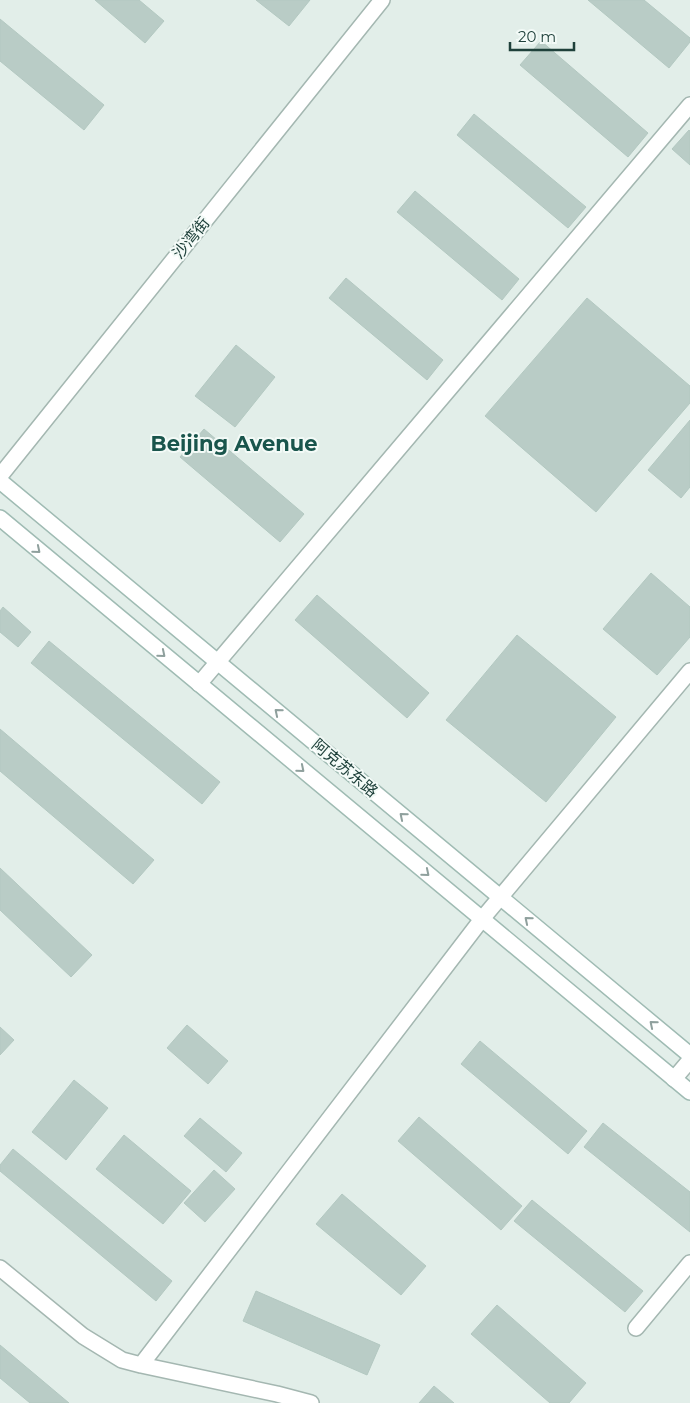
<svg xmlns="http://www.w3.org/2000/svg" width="690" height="1403" viewBox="0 0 690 1403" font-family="Montserrat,'Noto Sans SC',sans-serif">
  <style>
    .building { fill: #b9ccc6; stroke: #b3c8c1 }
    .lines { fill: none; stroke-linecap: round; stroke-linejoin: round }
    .minor-casing { stroke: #a4b7b1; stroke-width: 18 }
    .tertiary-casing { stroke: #a4b7b1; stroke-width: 18 }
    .secondary-casing { stroke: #9fbbb3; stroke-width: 18 }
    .minor { stroke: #fff; stroke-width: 15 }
    .tertiary { stroke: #fff; stroke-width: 15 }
    .secondary { stroke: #fff; stroke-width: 15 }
    .oneway { stroke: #8fa09d }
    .labels { text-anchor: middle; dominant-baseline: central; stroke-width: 4; stroke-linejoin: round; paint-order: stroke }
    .street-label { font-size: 16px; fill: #1f413b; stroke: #f3faf7 }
    .district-label { font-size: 21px; font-weight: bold; fill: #19554c; stroke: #f3faf7 }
  </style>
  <rect width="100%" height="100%" fill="#e2eee9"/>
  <path class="building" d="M95,0H139L164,21L145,43Z
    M256,0H310L289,26Z
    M588,0H644L690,38V42L669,68Z
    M0,19L104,105L84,130L0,61Z
    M541,41L648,133L628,157L520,65Z
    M474,114L586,207L568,228L457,135Z
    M689,130L690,131V165L672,149Z
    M415,191L519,279L502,300L397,212Z
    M346,278L443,360L427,380L329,298Z
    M587,298L690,386V403L596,512L485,416Z
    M236,345L275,377L235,427L195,396Z
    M690,420V487L681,498L648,470Z
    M204,429L304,514L280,542L180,457Z
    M651,573L690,607V637L657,675L603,629Z
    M317,595L429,693L407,718L295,620Z
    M3,607L31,632L18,647L0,632V611Z
    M517,635L616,717L546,802L446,720Z
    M49,641L220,782L202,804L31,663Z
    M0,729L154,860L133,884L0,771Z
    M0,868L92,955L71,977L0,910Z
    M187,1025L228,1061L208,1084L167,1048Z
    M0,1027L14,1040L0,1055Z
    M480,1041L587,1131L568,1154L461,1064Z
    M74,1080L108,1108L66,1160L32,1132Z
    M419,1117L522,1206L501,1230L398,1141Z
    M200,1118L242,1153L226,1172L184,1136Z
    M603,1123L690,1192V1232L584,1147Z
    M124,1135L191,1191L163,1224L96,1169Z
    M13,1149L172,1281L156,1301L0,1171V1165Z
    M214,1170L235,1189L205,1222L184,1203Z
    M342,1194L426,1266L401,1295L316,1224Z
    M532,1200L643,1291L625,1312L514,1221Z
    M256,1291L380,1345L367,1375L243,1321Z
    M497,1305L586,1383L569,1403H550L471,1334Z
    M0,1345L69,1403H30L0,1378Z
    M434,1386L454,1403H419Z"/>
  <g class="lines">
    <g class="minor-casing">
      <path id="minor" d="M199,684L690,105
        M674,1079L690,1060
        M0,1268L83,1336L122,1360L141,1365L277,1394L311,1403
        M636,1328L690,1263
        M141,1365L482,919L690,671"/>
    </g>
    <g class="tertiary-casing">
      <path id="tertiary" d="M0,476L382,0"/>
    </g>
    <g class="secondary-casing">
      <path id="secondary" d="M0,481L690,1055
        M0,518L690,1092"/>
    </g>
    <use href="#minor" class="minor"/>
    <use href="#tertiary" class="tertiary"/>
    <use href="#secondary" class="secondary"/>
  </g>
  <defs><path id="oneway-chevron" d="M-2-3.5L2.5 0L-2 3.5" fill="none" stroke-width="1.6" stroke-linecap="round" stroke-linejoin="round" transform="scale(1.25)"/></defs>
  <g class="oneway">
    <use href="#oneway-chevron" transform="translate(37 550) rotate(40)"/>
    <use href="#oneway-chevron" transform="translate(162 654) rotate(40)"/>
    <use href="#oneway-chevron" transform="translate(278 712) rotate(-140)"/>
    <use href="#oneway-chevron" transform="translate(301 769) rotate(40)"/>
    <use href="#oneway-chevron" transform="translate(403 816) rotate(-140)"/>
    <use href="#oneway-chevron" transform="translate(426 873) rotate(40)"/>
    <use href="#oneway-chevron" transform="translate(528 920) rotate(-140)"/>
    <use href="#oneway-chevron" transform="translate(653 1024) rotate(-140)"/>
  </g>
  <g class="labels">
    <g class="street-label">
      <text transform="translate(191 238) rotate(-51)">沙湾街</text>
      <text transform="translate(345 768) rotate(40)">阿克苏东路</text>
    </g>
    <g class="district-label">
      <text x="234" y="443">Beijing Avenue</text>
    </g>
  </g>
  <path d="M510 42v8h64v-8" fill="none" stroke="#1f413b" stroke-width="2.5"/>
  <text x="518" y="42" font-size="15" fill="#1f413b" stroke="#f3faf7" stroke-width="4" paint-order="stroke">20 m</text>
</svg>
